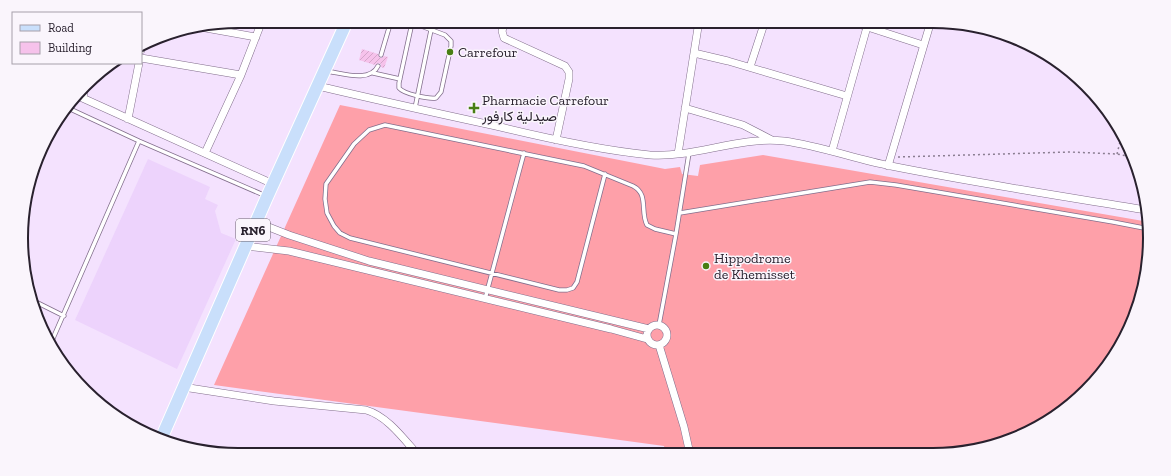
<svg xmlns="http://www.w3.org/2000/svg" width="1171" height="476" viewBox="0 0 1171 476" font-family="'Zilla Slab',Vazirmatn,serif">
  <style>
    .built { fill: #edd3fc }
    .garden { fill: #fea0a9 }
    .building { fill: url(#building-hatch) }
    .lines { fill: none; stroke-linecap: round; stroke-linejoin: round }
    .service-casing { stroke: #826e8c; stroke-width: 5 }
    .minor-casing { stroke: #826e8c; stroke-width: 8 }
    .primary-casing { stroke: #fff; stroke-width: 14 }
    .path { stroke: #8a7d91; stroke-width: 1.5; stroke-dasharray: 2 3; stroke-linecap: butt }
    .service { stroke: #fff; stroke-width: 3.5 }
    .minor { stroke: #fff; stroke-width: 7 }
    .primary { stroke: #c9dffb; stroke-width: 12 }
    .poi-dot { fill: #487e13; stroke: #faf5fc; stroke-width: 1.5 }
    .labels { text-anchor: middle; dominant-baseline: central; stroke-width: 3; stroke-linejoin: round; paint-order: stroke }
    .shield { fill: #faf5fc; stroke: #68616c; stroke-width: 1 }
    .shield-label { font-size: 13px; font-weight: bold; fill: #29212e }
    .poi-label { font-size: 14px; fill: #29212e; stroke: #faf5fc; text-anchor: start }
    .rim { fill: none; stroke: #29212e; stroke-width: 2 }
  </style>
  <defs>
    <pattern id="building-hatch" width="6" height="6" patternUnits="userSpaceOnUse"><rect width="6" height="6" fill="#f6c2eb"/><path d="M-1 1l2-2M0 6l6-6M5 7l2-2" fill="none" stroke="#d3a6ca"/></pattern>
  </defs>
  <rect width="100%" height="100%" fill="#f4e2fe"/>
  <path class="built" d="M148,159L210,187L205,199L218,205L215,211L221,233L236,239L177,369L75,320Z"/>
  <path class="garden" d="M340,105L665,169L680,167L682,174L698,176L700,165L763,155L1149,222L1139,308L1113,359L1076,401L1029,433L962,453L666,454L664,446L214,385Z"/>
  <path class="building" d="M362,49L378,54L380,58H382L384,56L388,57L384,68L381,67V64L379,63L375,65L359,60Z"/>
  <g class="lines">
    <g class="service-casing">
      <path id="service" d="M408,21L445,35L451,41V46L441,92L436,98C428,99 404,94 399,88V83L412,23
        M381,55L391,21
        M326,71C342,73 370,83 378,66
        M373,73L400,79
        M68,108L139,141L266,196
        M415,108L431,30
        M605,174L577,282L573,288L567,290H559L350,238L340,233L334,226L327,213L325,199L326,184L354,144L369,130L385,125L584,166L633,186C649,194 640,212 647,225L655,229L676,234
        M680,213L870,182L896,185L1113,222L1149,229
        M485,299L524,153
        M34,301L64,316
        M659,325L676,234L689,153
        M51,343L139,141"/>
    </g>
    <g class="minor-casing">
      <path id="minor" d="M505,21L502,31L504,38L565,66L569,72V79L556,140
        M849,21L923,45
        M200,27L256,37
        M880,31L882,21
        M141,50V48
        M694,53L728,61L847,96
        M141,58L241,75
        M750,67L765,21
        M318,86C377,100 436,113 496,126C545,138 599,150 650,155C695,158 738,136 784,141C821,146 855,159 891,166C976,183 1061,196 1146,210
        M78,96L273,184
        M83,98L85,86
        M685,108L743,125L772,140
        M128,119L139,63
        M832,151L867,27
        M205,153L241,75L262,21
        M678,154L699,21
        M888,166L931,21
        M256,222L289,235L369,261L649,329
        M245,246L289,251L611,329L647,339
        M647 335a10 10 0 1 1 20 0a10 10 0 1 1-20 0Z
        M659,345L684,427L690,454
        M183,387L274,401L366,410C387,416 403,438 418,455"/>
    </g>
    <g class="primary-casing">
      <path id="primary" d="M161,439L267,197L347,21"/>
    </g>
    <path class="path" d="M1117,154L1122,134
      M898,157L1070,152L1117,154L1132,157"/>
    <use href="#service" class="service"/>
    <use href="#minor" class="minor"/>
    <use href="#primary" class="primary"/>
  </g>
  <g class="poi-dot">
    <circle cx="450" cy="52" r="4"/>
    <path d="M472 102h4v4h4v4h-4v4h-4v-4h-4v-4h4z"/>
    <circle cx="706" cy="266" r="4"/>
  </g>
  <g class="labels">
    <rect class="shield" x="236" y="219" width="34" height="22" rx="3"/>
    <g class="shield-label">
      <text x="253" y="230">RN6</text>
    </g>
    <g class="poi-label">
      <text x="458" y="52">Carrefour</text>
      <text x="482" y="100">Pharmacie Carrefour<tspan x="482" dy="16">صيدلية كارفور</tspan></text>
      <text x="714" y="258">Hippodrome<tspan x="714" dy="16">de Khemisset</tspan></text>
    </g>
  </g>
  <path d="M0 0H1171V476H0ZM238 28H933A210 210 0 0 1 1143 238V238A210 210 0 0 1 933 448H238A210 210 0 0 1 28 238V238A210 210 0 0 1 238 28Z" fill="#faf5fc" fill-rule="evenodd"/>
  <path class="rim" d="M238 28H933A210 210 0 0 1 1143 238V238A210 210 0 0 1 933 448H238A210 210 0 0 1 28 238V238A210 210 0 0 1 238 28Z"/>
  <rect x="12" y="12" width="130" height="52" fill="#faf5fc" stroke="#a6a0aa"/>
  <rect x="20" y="25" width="20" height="6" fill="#c9dffb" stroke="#a6a0aa"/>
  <text x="48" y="32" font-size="12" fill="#29212e">Road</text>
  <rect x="20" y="42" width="20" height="12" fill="#f6c2eb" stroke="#a6a0aa"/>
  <text x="48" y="52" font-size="12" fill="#29212e">Building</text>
</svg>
